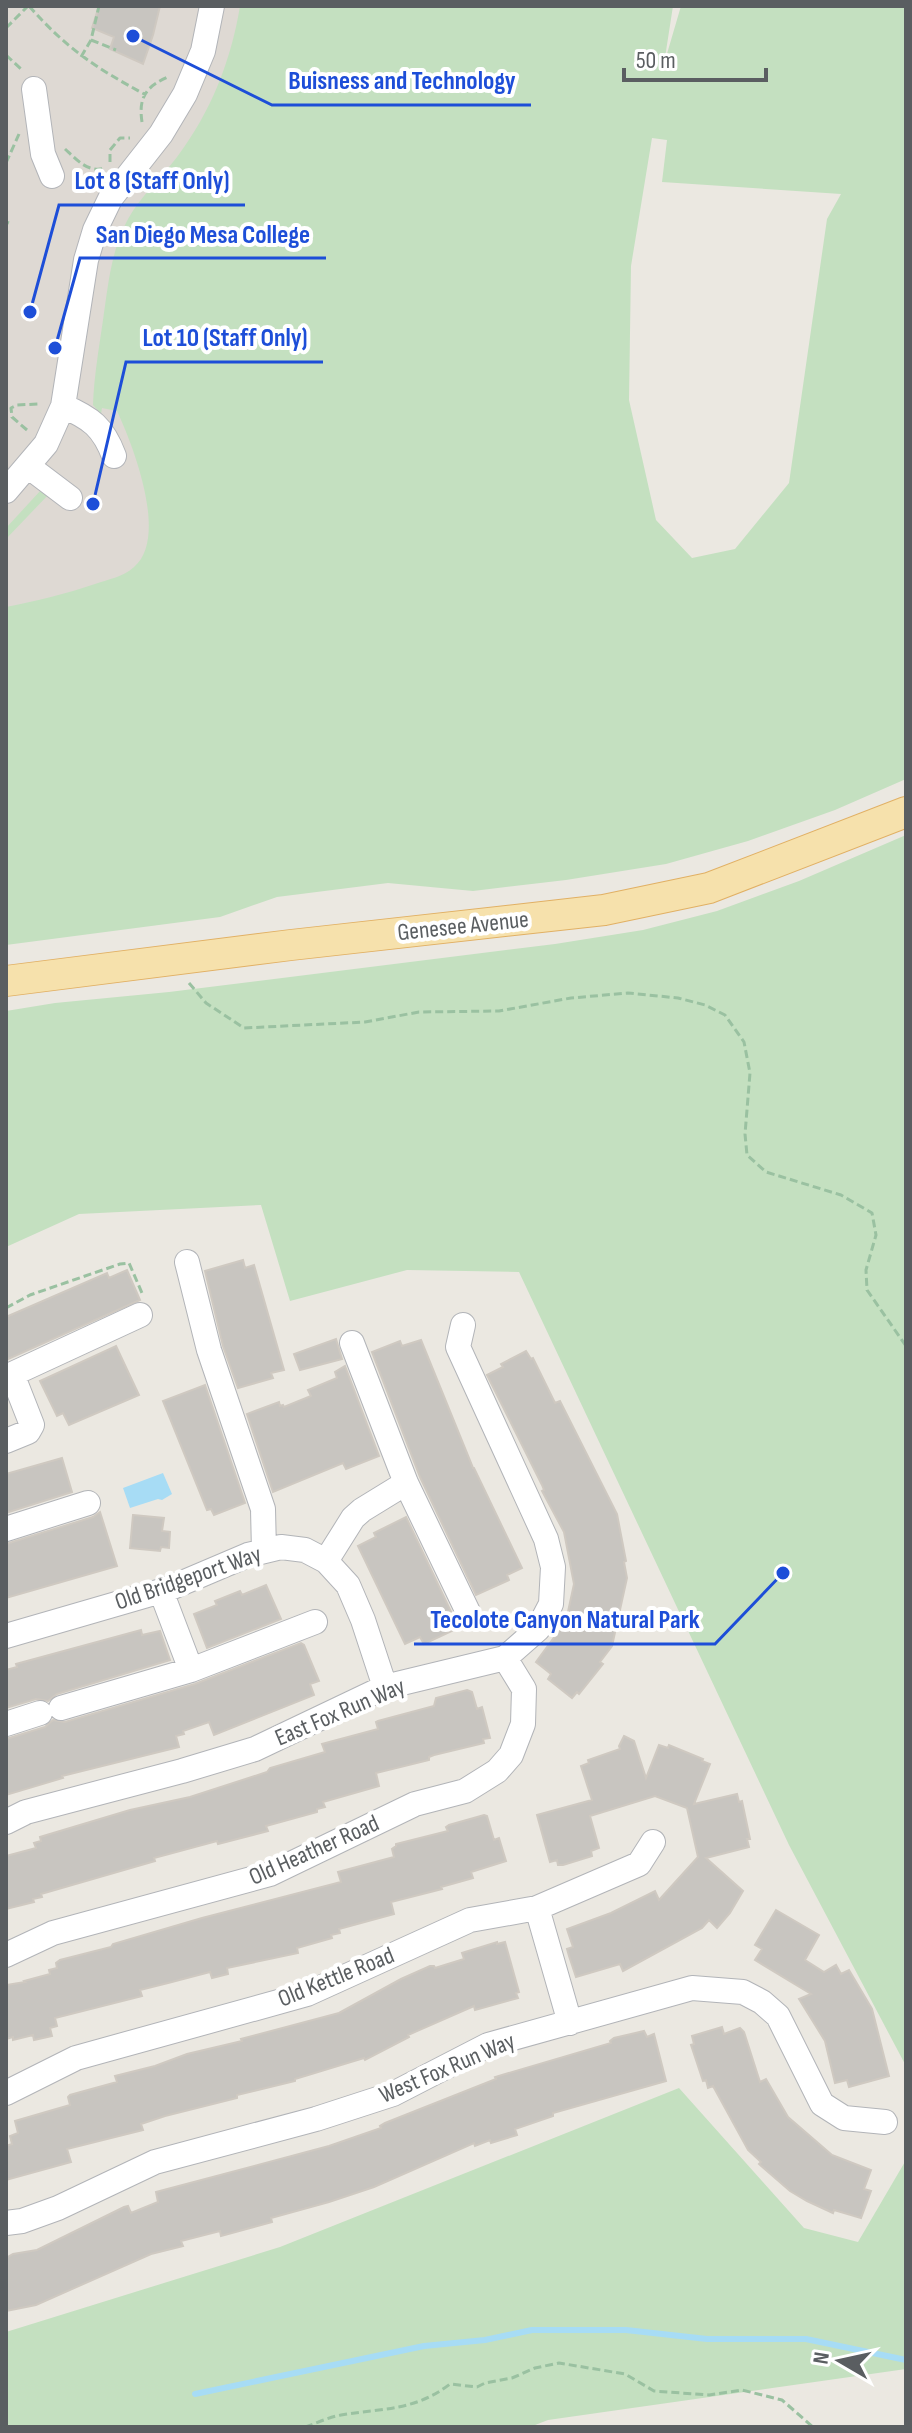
<svg xmlns="http://www.w3.org/2000/svg" width="912" height="2433" viewBox="0 0 912 2433" font-family="'Sofia Sans Condensed',sans-serif">
  <style>
    .education { fill: #ded9d3 }
    .green { fill: #c4e0c0; fill-rule: evenodd }
    .water { fill: #a7dcf5 }
    .lines { fill: none; stroke-linecap: round; stroke-linejoin: round }
    .stream { stroke: #a7dcf5; stroke-width: 6 }
    .building { fill: #c8c5c0; stroke: #cfc9c1; stroke-width: 2 }
    .minor-casing { stroke: #b2b4b8; stroke-width: 26 }
    .major-casing { stroke: #e1b064; stroke-width: 32 }
    .path { stroke: #9ac1a1; stroke-width: 3; stroke-dasharray: 8 4; stroke-linecap: butt }
    .minor { stroke: #fff; stroke-width: 24 }
    .major { stroke: #f6e1ac; stroke-width: 30 }
    .labels { text-anchor: middle; dominant-baseline: central; stroke-width: 8; stroke-linejoin: round; paint-order: stroke }
    .street-label { font-size: 24px; fill: #5a5e61; stroke: #fff }
    .leader { fill: none; stroke: #1d4ed8; stroke-width: 3 }
    .callout-dot { fill: #1d4ed8; stroke: #fff; stroke-width: 3 }
    .callout-label { font-size: 26px; text-anchor: middle; font-weight: bold; fill: #1d4ed8; stroke: #fff; stroke-width: 8; stroke-linejoin: round; paint-order: stroke }
  </style>
  <rect width="100%" height="100%" fill="#ebe8e1"/>
  <path class="education" d="M6,6H242L138,424L162,533L125,586L6,617Z"/>
  <path class="green" d="M240,6H673L664,64L681,6H906V779L835,810L748,841L666,864L566,880L473,891L388,883L277,897L220,917L6,945V607C36,601 66,594 95,584C109,579 123,577 134,567C169,538 133,445 117,411L102,408L101,414L93,405C94,376 99,348 103,320C108,286 111,250 128,219C141,196 161,178 177,157C211,112 231,61 240,6ZM652,138L667,140L662,182L841,194L827,219L789,483L735,549L692,558L656,520L629,400L631,266Z
    M41,490L50,493L6,539V528Z
    M906,835V2066L789,1845L519,1272L407,1270L290,1301L261,1205L79,1214L6,1247V1011L55,1003L169,992L555,944L643,930L717,911L799,881Z
    M679,2088L804,2228L858,2242L906,2160V2369L548,2420L530,2427H6V2332L280,2247Z"/>
  <path class="water" d="M163,1473L172,1494L162,1500L158,1499L130,1508L123,1488Z"/>
  <g class="lines">
    <path class="stream" d="M195,2394L424,2346L485,2340L532,2330H626L707,2339H806L906,2360"/>
  </g>
  <path class="building" d="M99,6H160L153,35L143,64L110,49L114,37L92,28Z
    M243,1260L245,1268L254,1265L284,1370L271,1373L273,1378L238,1388L223,1346L205,1271Z
    M127,1270L140,1300L6,1360V1317L107,1273L109,1278Z
    M336,1339L342,1359L300,1370L294,1354Z
    M421,1340L473,1468H474L522,1568L507,1575L509,1580L476,1595L420,1477L372,1352L400,1341L402,1346Z
    M116,1346L139,1395L69,1425L63,1413L57,1416L40,1381Z
    M526,1351L531,1359L533,1358L555,1403L560,1401L617,1514L626,1561L624,1562L627,1578L612,1646L600,1662L603,1664L579,1694L577,1692L572,1698L548,1679L551,1674L536,1662L566,1621L574,1584L564,1532L542,1491L544,1490L542,1485L487,1375L503,1367L501,1364Z
    M345,1366L379,1456L346,1469L343,1463L273,1492L247,1414L279,1402L280,1406L283,1405L284,1407L311,1396L308,1390L337,1378L335,1372Z
    M205,1385L245,1503L214,1515L211,1509L207,1510L163,1401Z
    M62,1458L72,1492L6,1513V1474Z
    M100,1512L117,1566L6,1598V1544L93,1517Z
    M133,1515L164,1518L162,1531L170,1532L169,1548L161,1547L160,1551L130,1548Z
    M406,1517L454,1618L460,1625L455,1627L456,1629L424,1644L420,1637L405,1644L358,1546L376,1537L374,1533Z
    M266,1585L281,1619L207,1648L194,1614L217,1605L215,1601L240,1591L242,1595Z
    M141,1630L142,1635L160,1631L170,1660L57,1694L48,1701L36,1699L6,1708V1670L17,1667L16,1664Z
    M301,1643L304,1645L319,1681L310,1684L314,1695L214,1735L209,1722L183,1731L184,1734L176,1736L179,1747L62,1776L63,1778L6,1795V1739L45,1727L53,1720L65,1722L195,1684Z
    M467,1690L472,1692L477,1709L482,1707L490,1738L483,1739L484,1743L434,1755L429,1757V1760L376,1773L379,1786L323,1802L325,1807L317,1809V1812L266,1826L268,1831L218,1844L217,1841L154,1858L155,1861L41,1894L42,1897L33,1899L34,1902L6,1909V1856L36,1848L34,1843L41,1841L40,1837L130,1810L190,1797L267,1772L270,1768L325,1752L322,1744L378,1729L376,1722L378,1721L434,1706L436,1698Z
    M624,1736L634,1741L646,1778L659,1745L668,1748L669,1745L703,1759L702,1761L710,1764L694,1804L737,1794L739,1802L742,1801L750,1839H747L749,1847L706,1858L743,1891L730,1913L717,1928L709,1920L702,1928L623,1971L620,1964L576,1977L569,1956L567,1949L573,1947L567,1929L611,1913L655,1891L659,1900L698,1857L687,1808L655,1796L590,1816L599,1848L591,1851L592,1856L563,1865H558L557,1860L550,1862L537,1815L592,1800L581,1766L589,1763L588,1760L620,1749L619,1746Z
    M484,1815L487,1816L494,1840L499,1838L506,1861L471,1872L473,1878L441,1887L442,1889L391,1902L394,1914L339,1929L340,1933L331,1935L332,1938L297,1948L298,1953L227,1968L228,1974L212,1978L210,1972L168,1983L140,1990L142,1996L55,2018L57,2026L50,2028L52,2036L34,2040L33,2035L13,2040V2037L6,2039V1985L25,1982L24,1981L50,1974L49,1970L57,1968L56,1963L60,1960L111,1947L113,1944L202,1918L341,1882L338,1872L394,1857L392,1849L396,1846V1844L448,1831L446,1827L449,1825Z
    M776,1910L819,1935L805,1960L824,1972L836,1965L841,1974L849,1970L872,2009L889,2076L849,2087L847,2080L835,2083L825,2041L799,1999L811,1994L755,1960L762,1949L755,1945Z
    M497,1942V1944L505,1942L519,1992L516,1993L518,1998L475,2010L474,2006L408,2035L409,2037L365,2060L364,2058L295,2079V2081L237,2095V2098L165,2116L141,2124L143,2130L67,2149L71,2162L6,2180V2146L12,2144L10,2136L18,2133L15,2121L70,2105L68,2097L70,2095L117,2082L115,2076L155,2066L187,2054L242,2041L241,2039L339,2013L401,1979L430,1966H434L435,1968L464,1959L462,1953Z
    M722,2027L724,2034L740,2028L744,2032L760,2082L766,2079L788,2117L832,2155L871,2170L864,2189L871,2191L861,2218L834,2210L833,2213L807,2201L790,2191L759,2164L761,2162L748,2150L713,2086L708,2088L706,2080L703,2081L691,2045L694,2044L692,2036Z
    M644,2031L647,2037L654,2034L666,2081L553,2113V2116L515,2129L517,2135L491,2143L490,2140L475,2146L474,2143L374,2187L329,2202L271,2218L272,2222L221,2236L220,2231L181,2241L183,2246L151,2254L36,2305L6,2311V2258L13,2254L37,2250L124,2207L128,2206L131,2213L158,2202L156,2192L329,2146L381,2128L380,2126L385,2123L496,2079L495,2077L611,2043L610,2041L614,2038Z"/>
  <g class="lines">
    <g class="minor-casing">
      <path id="minor" d="M34,89L43,154L52,176
        M63,406C91,418 103,427 114,456
        M29,467L70,498
        M6,491L46,444L63,406L86,260L95,230L110,199L161,134L185,94L203,51L212,6
        M187,1262L209,1350L263,1509L264,1551
        M352,1343L406,1483L468,1612
        M6,1377L140,1315
        M6,1441L28,1432L32,1425L12,1374
        M6,1529L88,1503
        M326,1561L353,1518L362,1510L406,1483
        M161,1591L191,1670
        M6,1636L168,1589L248,1555L281,1547L305,1550L326,1561L348,1585L363,1620L385,1687
        M61,1708L191,1670L315,1622
        M6,1724L40,1713
        M6,1822L26,1812L182,1771L255,1749L385,1687L505,1658L538,1629L551,1604L553,1567L546,1539L458,1347L463,1325
        M537,1908L570,2023
        M6,1955L53,1933L270,1874L415,1804L465,1791L497,1771L511,1755L523,1724L524,1689L505,1658
        M6,2093L76,2058L307,1994L470,1920L537,1908L639,1864L653,1842
        M6,2223L22,2221L58,2208L155,2162L316,2119L393,2094L488,2045L692,1988L743,1992L762,2002L778,2016L822,2104L844,2118L885,2122"/>
    </g>
    <g class="major-casing">
      <path id="major" d="M6,981L291,945L604,910L709,888L906,812"/>
    </g>
    <path class="path" d="M29,6C67,49 96,68 146,95
      M71,6H80
      M6,28L28,6
      M91,40L116,50
      M6,55L22,70
      M81,57L91,40L99,6
      M142,122C138,96 147,86 170,76
      M65,149C78,161 88,173 106,168
      M110,162V150L120,138H130
      M6,163L19,134
      M6,222L9,223
      M27,430L12,417L11,408L17,405L39,404
      M189,983L206,1003L244,1028L365,1022L419,1012L499,1011L571,998L628,993L678,998L705,1005L725,1015L744,1042L750,1073L745,1134L747,1155L766,1172L841,1195L872,1213L876,1235L866,1270L867,1290L906,1346
      M6,1308L30,1295L120,1264L129,1263L142,1293
      M305,2427C317,2423 329,2417 341,2415C383,2408 415,2411 450,2384L477,2387L485,2383L512,2378L535,2368L559,2363L625,2374L654,2391L709,2395L742,2390L782,2400L813,2427"/>
    <use href="#minor" class="minor"/>
    <use href="#major" class="major"/>
  </g>
  <g class="labels">
    <g class="street-label">
      <text transform="translate(463 926) rotate(-6)">Genesee Avenue</text>
      <text transform="translate(188 1578) rotate(-19)">Old Bridgeport Way</text>
      <text transform="translate(340 1712) rotate(-23)">East Fox Run Way</text>
      <text transform="translate(314 1850) rotate(-24)">Old Heather Road</text>
      <text transform="translate(336 1977) rotate(-22)">Old Kettle Road</text>
      <text transform="translate(447 2068) rotate(-23)">West Fox Run Way</text>
    </g>
  </g>
  <path class="leader" d="M133 36L272 105H531M30 312L59 205H245M55 348L80 258H326M93 504L126 362H323M783 1573L715 1644H414"/>
  <g class="callout-dot">
    <circle cx="133" cy="36" r="8"/>
    <circle cx="30" cy="312" r="8"/>
    <circle cx="55" cy="348" r="8"/>
    <circle cx="93" cy="504" r="8"/>
    <circle cx="783" cy="1573" r="8"/>
  </g>
  <g class="callout-label">
    <text x="402" y="89">Buisness and Technology</text>
    <text x="152" y="189">Lot 8 (Staff Only)</text>
    <text x="203" y="243">San Diego Mesa College</text>
    <text x="225" y="346">Lot 10 (Staff Only)</text>
    <text x="565" y="1628">Tecolote Canyon Natural Park</text>
  </g>
  <rect width="912" height="2433" fill="none" stroke="#5a5e61" stroke-width="16"/>
  <g transform="translate(840 2361) rotate(279)" stroke="#ffffff" stroke-width="6" paint-order="stroke">
  <path d="M0-6L14 30L0 20L-14 30Z" fill="#5a5e61"/>
  <text y="-12" font-size="22" font-weight="bold" text-anchor="middle" fill="#5a5e61">N</text>
  </g>
  <path d="M624 68v12h142v-12" fill="none" stroke="#5a5e61" stroke-width="4"/>
  <text x="636" y="68" font-size="24" fill="#5a5e61" stroke="#ffffff" stroke-width="6" paint-order="stroke">50 m</text>
</svg>
